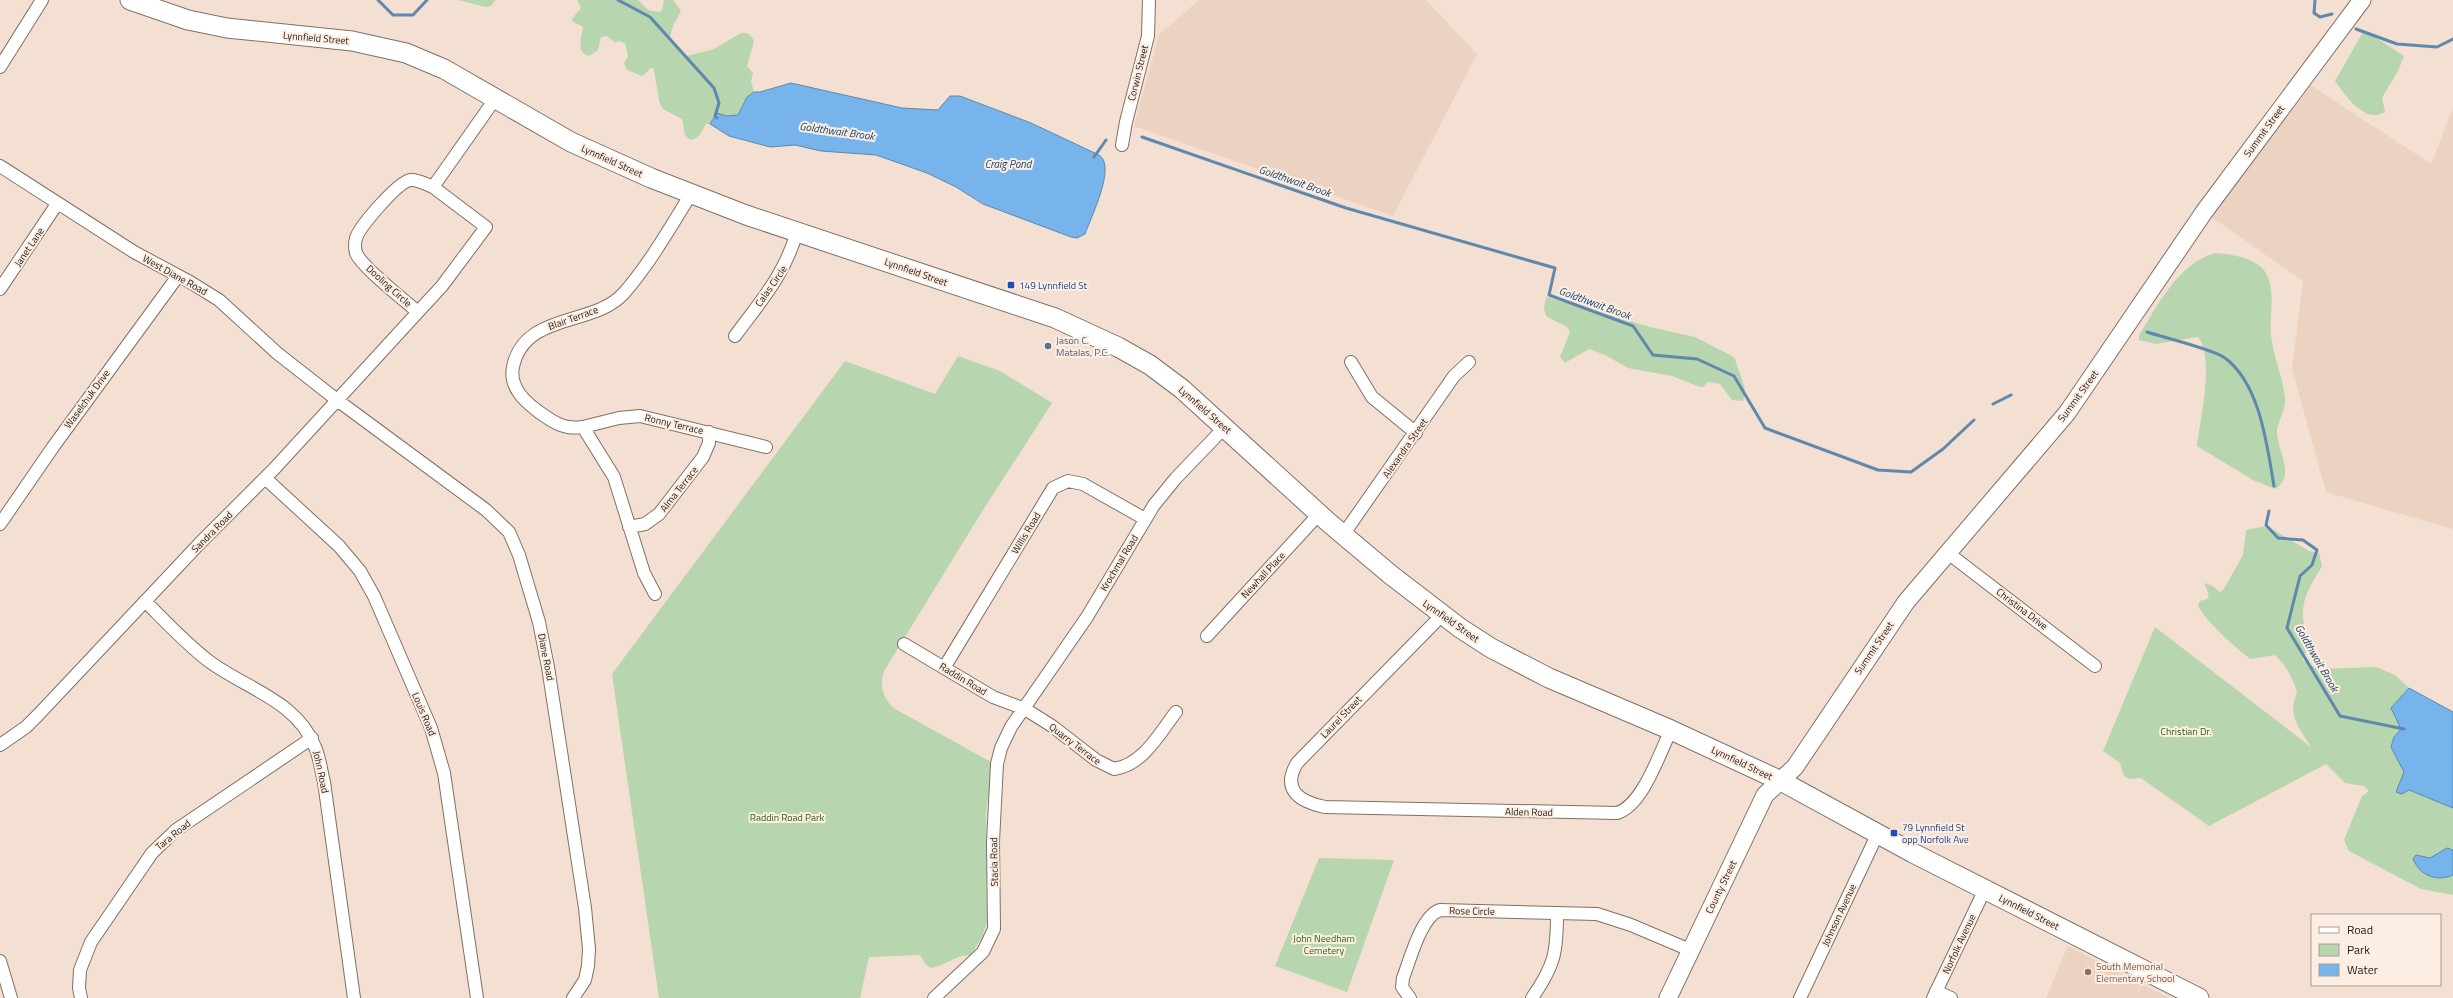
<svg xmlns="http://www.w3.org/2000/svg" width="2453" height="998" viewBox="0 0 2453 998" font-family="'Titillium Web',sans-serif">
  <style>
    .built { fill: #ecd2c0 }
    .green { fill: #b7d5ae }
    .water { fill: #76b4eb; stroke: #5e88ad }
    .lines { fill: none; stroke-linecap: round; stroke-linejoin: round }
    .stream { stroke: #5e88ad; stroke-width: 3 }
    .minor-casing { stroke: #807064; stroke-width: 14 }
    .secondary-casing { stroke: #807064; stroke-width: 19 }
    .primary-casing { stroke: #807064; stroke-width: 21 }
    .minor { stroke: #fff; stroke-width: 12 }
    .secondary { stroke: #fff; stroke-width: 17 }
    .primary { stroke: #fff; stroke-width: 19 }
    .transit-dot { fill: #1a4fb4; stroke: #fdeee3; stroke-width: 1.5 }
    .service-dot { fill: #5c6f8a; stroke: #fdeee3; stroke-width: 1.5 }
    .education-dot { fill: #8d6e63; stroke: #fdeee3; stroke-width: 1.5 }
    .labels { text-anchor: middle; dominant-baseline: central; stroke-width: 4; stroke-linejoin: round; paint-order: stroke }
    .street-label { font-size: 10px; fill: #27201b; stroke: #fdeee3 }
    .transit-label { font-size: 10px; fill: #164399; stroke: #fdeee3; text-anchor: start }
    .service-label { font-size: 10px; fill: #4e5e75; stroke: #fdeee3; text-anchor: start }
    .park-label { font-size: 10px; fill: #27640c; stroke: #fdeee3 }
    .education-label { font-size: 10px; fill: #785e54; stroke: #fdeee3; text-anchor: start }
    .water-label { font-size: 11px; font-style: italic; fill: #19466a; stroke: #fdeee3 }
  </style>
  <rect width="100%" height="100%" fill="#f3e0d2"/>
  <path class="built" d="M1199,0H1426L1477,54L1393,216L1134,126L1159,35Z
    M2306,82L2431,164L2453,108V529L2326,492L2292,369L2303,281L2210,216Z
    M2068,946L2169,998H2046Z"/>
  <path class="green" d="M458,0H495L491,6L486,7Z
    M577,0H638L648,10L659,12L662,10L664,0H673L681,11L673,26L670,37L687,56L714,49L741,33H747L752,37L754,42L747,66L753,73L751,81L754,92L747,97L738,115L727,116L717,113L710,124H706C701,131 700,139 690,140L685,135L682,119L663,109L659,101L654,69L651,68L642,76L627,70L624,63L628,56L625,43L618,41L616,43L607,36L601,37L598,50L589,56C575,52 582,36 583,27L573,22L572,19L581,8Z
    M2363,32L2372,35L2404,56L2398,71L2382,98L2385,112C2364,124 2346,96 2335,81Z
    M2216,253C2230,254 2255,258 2264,270C2277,289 2269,314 2271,335C2273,356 2283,377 2285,398C2286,409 2279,419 2277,430C2276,449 2297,476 2275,489L2253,480L2197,446C2200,420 2215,358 2198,337L2156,344L2139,340V335C2158,305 2180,261 2216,253Z
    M1546,297L1650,327L1695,337L1732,356L1735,359C1738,373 1749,387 1743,401L1732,400L1720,384L1708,382L1703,387H1700L1672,376L1628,368L1605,355L1589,349L1565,363L1560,357L1570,332L1567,327L1546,316L1544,309Z
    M958,356L1000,371L1052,403L978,518L884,671C879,686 883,699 895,709L993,763L986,812L987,922L982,937L971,955C956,955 946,965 931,968L926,965L920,955L869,957L860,998H659L612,674L845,361L935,394Z
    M2267,526L2309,551L2319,553L2322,566C2314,580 2305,592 2303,609C2301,627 2313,644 2302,660L2318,669L2376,667L2395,675L2409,688L2391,708L2401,729L2394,737L2404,772L2396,792L2409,790L2453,808V850L2447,848L2430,858L2416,855L2451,876L2453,875V895L2421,889L2349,851L2344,840L2362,796L2369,791L2364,786L2345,783L2326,764L2209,826L2141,778L2130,779L2124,776L2120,763L2103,751L2155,627L2311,747C2299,727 2287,716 2297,693C2293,677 2286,666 2275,655L2250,659C2231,643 2211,627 2198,606L2200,601L2207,599L2209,595L2204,583L2211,585L2220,592L2224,589L2243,555L2246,530Z
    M1319,858L1394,860L1347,992L1275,966Z"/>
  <path class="water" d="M791,83L902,108L938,110L950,96H960L1031,123L1099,155C1117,166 1090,219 1085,234L1077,238L1071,237L983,204L956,187L927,173L876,155L821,151L795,145L770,147L729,136L710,124L717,113L727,116L738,115L747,97L754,92H760Z
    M2409,688L2453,712V808L2409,790L2402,794L2396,792L2404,772L2391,747L2394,737L2401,729L2391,708Z
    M2447,848L2453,850V875C2437,882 2420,876 2413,859L2416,855L2430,858Z"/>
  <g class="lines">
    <path class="stream" d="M378,0L393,15H413L427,0
      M618,0L650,17L714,88L719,103L715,116L717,118
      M2315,0L2314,13L2320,17L2332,14
      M2356,29L2397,44L2437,47L2453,39
      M1142,137L1346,208L1555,268L1549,295L1633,326L1653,355L1697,359L1734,376L1765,428L1878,470L1911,472L1943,449L1974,420
      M1094,157L1106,140
      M2147,332C2162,337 2216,350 2225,358C2260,384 2267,445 2274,486
      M1993,404L2011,395
      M2269,511L2266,525L2278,538L2303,540L2317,550L2312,565L2300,576L2287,628L2340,716L2404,729"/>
    <g class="minor-casing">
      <path id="minor" d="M0,67L42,0
        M1122,145L1126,122L1148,36L1149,0
        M0,166L134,252L190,282L219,300L277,353L337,400L486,510L509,532L519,555L539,622L548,667L585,908L589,949L588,966L585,980L573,998
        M433,187C426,184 417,179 410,180C397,183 360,226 356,238C355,242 355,249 356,253C361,266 405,301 418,312L442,286L486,227L433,187L495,99
        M0,289L57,204
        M735,336C760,302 786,273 797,231
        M1351,362L1372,397L1416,433
        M583,427L619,418L640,416L766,447
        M265,478L339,546L360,571L374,596L431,728L444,773L477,998
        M0,524L53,447L178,276
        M629,527L645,524L659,514L703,457L709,443V432
        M1343,535L1454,376L1469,362
        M1948,553L2095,666
        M655,594L644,573L614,477L583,427C564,430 553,422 539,412C524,401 509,387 513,367C524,312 594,327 624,293C650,263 670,228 691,194
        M145,601C166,622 186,644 210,662C247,689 297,701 315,747C320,758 321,771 324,782L354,998
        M1442,615L1297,763C1281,790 1300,802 1325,807L1617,813C1643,805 1659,754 1671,730
        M1207,636L1319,514
        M904,644L993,697L1025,709L1052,726L1096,760L1114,769C1143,765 1159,734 1176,712
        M944,668L1053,488L1068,481L1083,484L1145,519
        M0,745L26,727L38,715L200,543L274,469L418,312
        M0,961L11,998
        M1936,991L1951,998
        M81,998L79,988L80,970L91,942L152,853L176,830L312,738
        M934,998L983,952L994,929L993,842L997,764L1001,748L1011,727L1087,617L1154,505L1176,478L1225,427
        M1410,998L1402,987L1403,978C1410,960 1421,916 1440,910L1597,914L1631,925L1690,950
        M1532,998C1555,965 1557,952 1557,913
        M1800,998L1878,833
        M1933,998L1985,889"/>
    </g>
    <g class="secondary-casing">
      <path id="secondary" d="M1668,998L1765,795L1795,767L1906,602L2067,413L2204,212L2362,0"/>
    </g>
    <g class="primary-casing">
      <path id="primary" d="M130,0L188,20L227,28L352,41L406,53L444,69L571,142L651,178L746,215L1055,318L1118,347L1150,365L1182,389L1328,522L1391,575L1460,628L1491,648L1549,678L1671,730L1781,781L1913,853L2199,998"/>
    </g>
    <use href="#minor" class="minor"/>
    <use href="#secondary" class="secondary"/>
    <use href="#primary" class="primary"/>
  </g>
  <g class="transit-dot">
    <rect x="1007" y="281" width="8" height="8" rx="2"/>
    <rect x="1890" y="829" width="8" height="8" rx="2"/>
  </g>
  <circle class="service-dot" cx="1048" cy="346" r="4"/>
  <circle class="education-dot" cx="2088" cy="972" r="4"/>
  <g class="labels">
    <g class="street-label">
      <text transform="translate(316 38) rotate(5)">Lynnfield Street</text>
      <text transform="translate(1138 73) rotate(-76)">Corwin Street</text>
      <text transform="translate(2264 131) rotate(-54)">Summit Street</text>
      <text transform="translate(612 161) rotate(24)">Lynnfield Street</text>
      <text transform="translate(29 247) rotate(-56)">Janet Lane</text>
      <text transform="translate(916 272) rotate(19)">Lynnfield Street</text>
      <text transform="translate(175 275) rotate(29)">West Diane Road</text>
      <text transform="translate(389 286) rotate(42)">Dooling Circle</text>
      <text transform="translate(771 286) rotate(-55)">Calas Circle</text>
      <text transform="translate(573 318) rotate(-20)">Blair Terrace</text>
      <text transform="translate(2078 396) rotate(-54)">Summit Street</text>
      <text transform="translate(87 399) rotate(-54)">Waselchuk Drive</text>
      <text transform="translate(1205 410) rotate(41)">Lynnfield Street</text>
      <text transform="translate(674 424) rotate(13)">Ronny Terrace</text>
      <text transform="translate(1405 448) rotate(-55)">Alexandra Street</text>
      <text transform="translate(679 489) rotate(-52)">Alma Terrace</text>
      <text transform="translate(212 532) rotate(-45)">Sandra Road</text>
      <text transform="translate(1026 533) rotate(-59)">Willis Road</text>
      <text transform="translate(1119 563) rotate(-59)">Krochmal Road</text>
      <text transform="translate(1263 575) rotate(-47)">Newhall Place</text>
      <text transform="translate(2022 609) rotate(37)">Christina Drive</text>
      <text transform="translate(1451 621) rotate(35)">Lynnfield Street</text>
      <text transform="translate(1874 648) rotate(-56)">Summit Street</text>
      <text transform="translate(546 657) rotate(79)">Diane Road</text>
      <text transform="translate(963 679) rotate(31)">Raddin Road</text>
      <text transform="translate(424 714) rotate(67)">Louis Road</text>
      <text transform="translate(1341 717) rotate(-46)">Laurel Street</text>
      <text transform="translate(1075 744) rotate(37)">Quarry Terrace</text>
      <text transform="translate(1742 763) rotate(25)">Lynnfield Street</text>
      <text transform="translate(321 772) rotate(78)">John Road</text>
      <text transform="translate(1529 812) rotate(1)">Alden Road</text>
      <text transform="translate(173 835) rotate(-39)">Tara Road</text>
      <text transform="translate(994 862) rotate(-91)">Stacia Road</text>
      <text transform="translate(1721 887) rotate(-64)">County Street</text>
      <text transform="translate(1472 911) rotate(1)">Rose Circle</text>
      <text transform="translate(2029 912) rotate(27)">Lynnfield Street</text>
      <text transform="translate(1839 915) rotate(-65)">Johnson Avenue</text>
      <text transform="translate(1959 944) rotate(-65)">Norfolk Avenue</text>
    </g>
    <g class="transit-label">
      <text x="1019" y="285">149 Lynnfield St</text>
      <text x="1902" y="827">79 Lynnfield St<tspan x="1902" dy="12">opp Norfolk Ave</tspan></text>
    </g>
    <g class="service-label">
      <text x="1056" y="340">Jason C.<tspan x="1056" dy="12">Matalas, P.C.</tspan></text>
    </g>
    <g class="park-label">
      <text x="2186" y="731">Christian Dr.</text>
      <text x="787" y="817">Raddin Road Park</text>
      <text x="1324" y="938">John Needham<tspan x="1324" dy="12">Cemetery</tspan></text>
    </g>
    <g class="education-label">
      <text x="2096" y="966">South Memorial<tspan x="2096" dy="12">Elementary School</tspan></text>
    </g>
    <g class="water-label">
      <text transform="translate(837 131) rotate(8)">Goldthwait Brook</text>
      <text x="1008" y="164">Craig Pond</text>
      <text transform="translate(1295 181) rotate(19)">Goldthwait Brook</text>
      <text transform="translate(1595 303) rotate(20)">Goldthwait Brook</text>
      <text transform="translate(2317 658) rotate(60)">Goldthwait Brook</text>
    </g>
  </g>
  <rect x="2311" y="914" width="130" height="72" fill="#fdeee3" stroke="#a79c93"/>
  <rect x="2319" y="927" width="20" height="6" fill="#ffffff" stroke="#a79c93"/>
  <text x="2347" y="934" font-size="12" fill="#27201b">Road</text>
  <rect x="2319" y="944" width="20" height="12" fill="#b7d5ae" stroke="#a79c93"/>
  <text x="2347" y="954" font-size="12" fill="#27201b">Park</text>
  <rect x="2319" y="964" width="20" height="12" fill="#76b4eb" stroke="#a79c93"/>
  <text x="2347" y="974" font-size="12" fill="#27201b">Water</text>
</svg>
